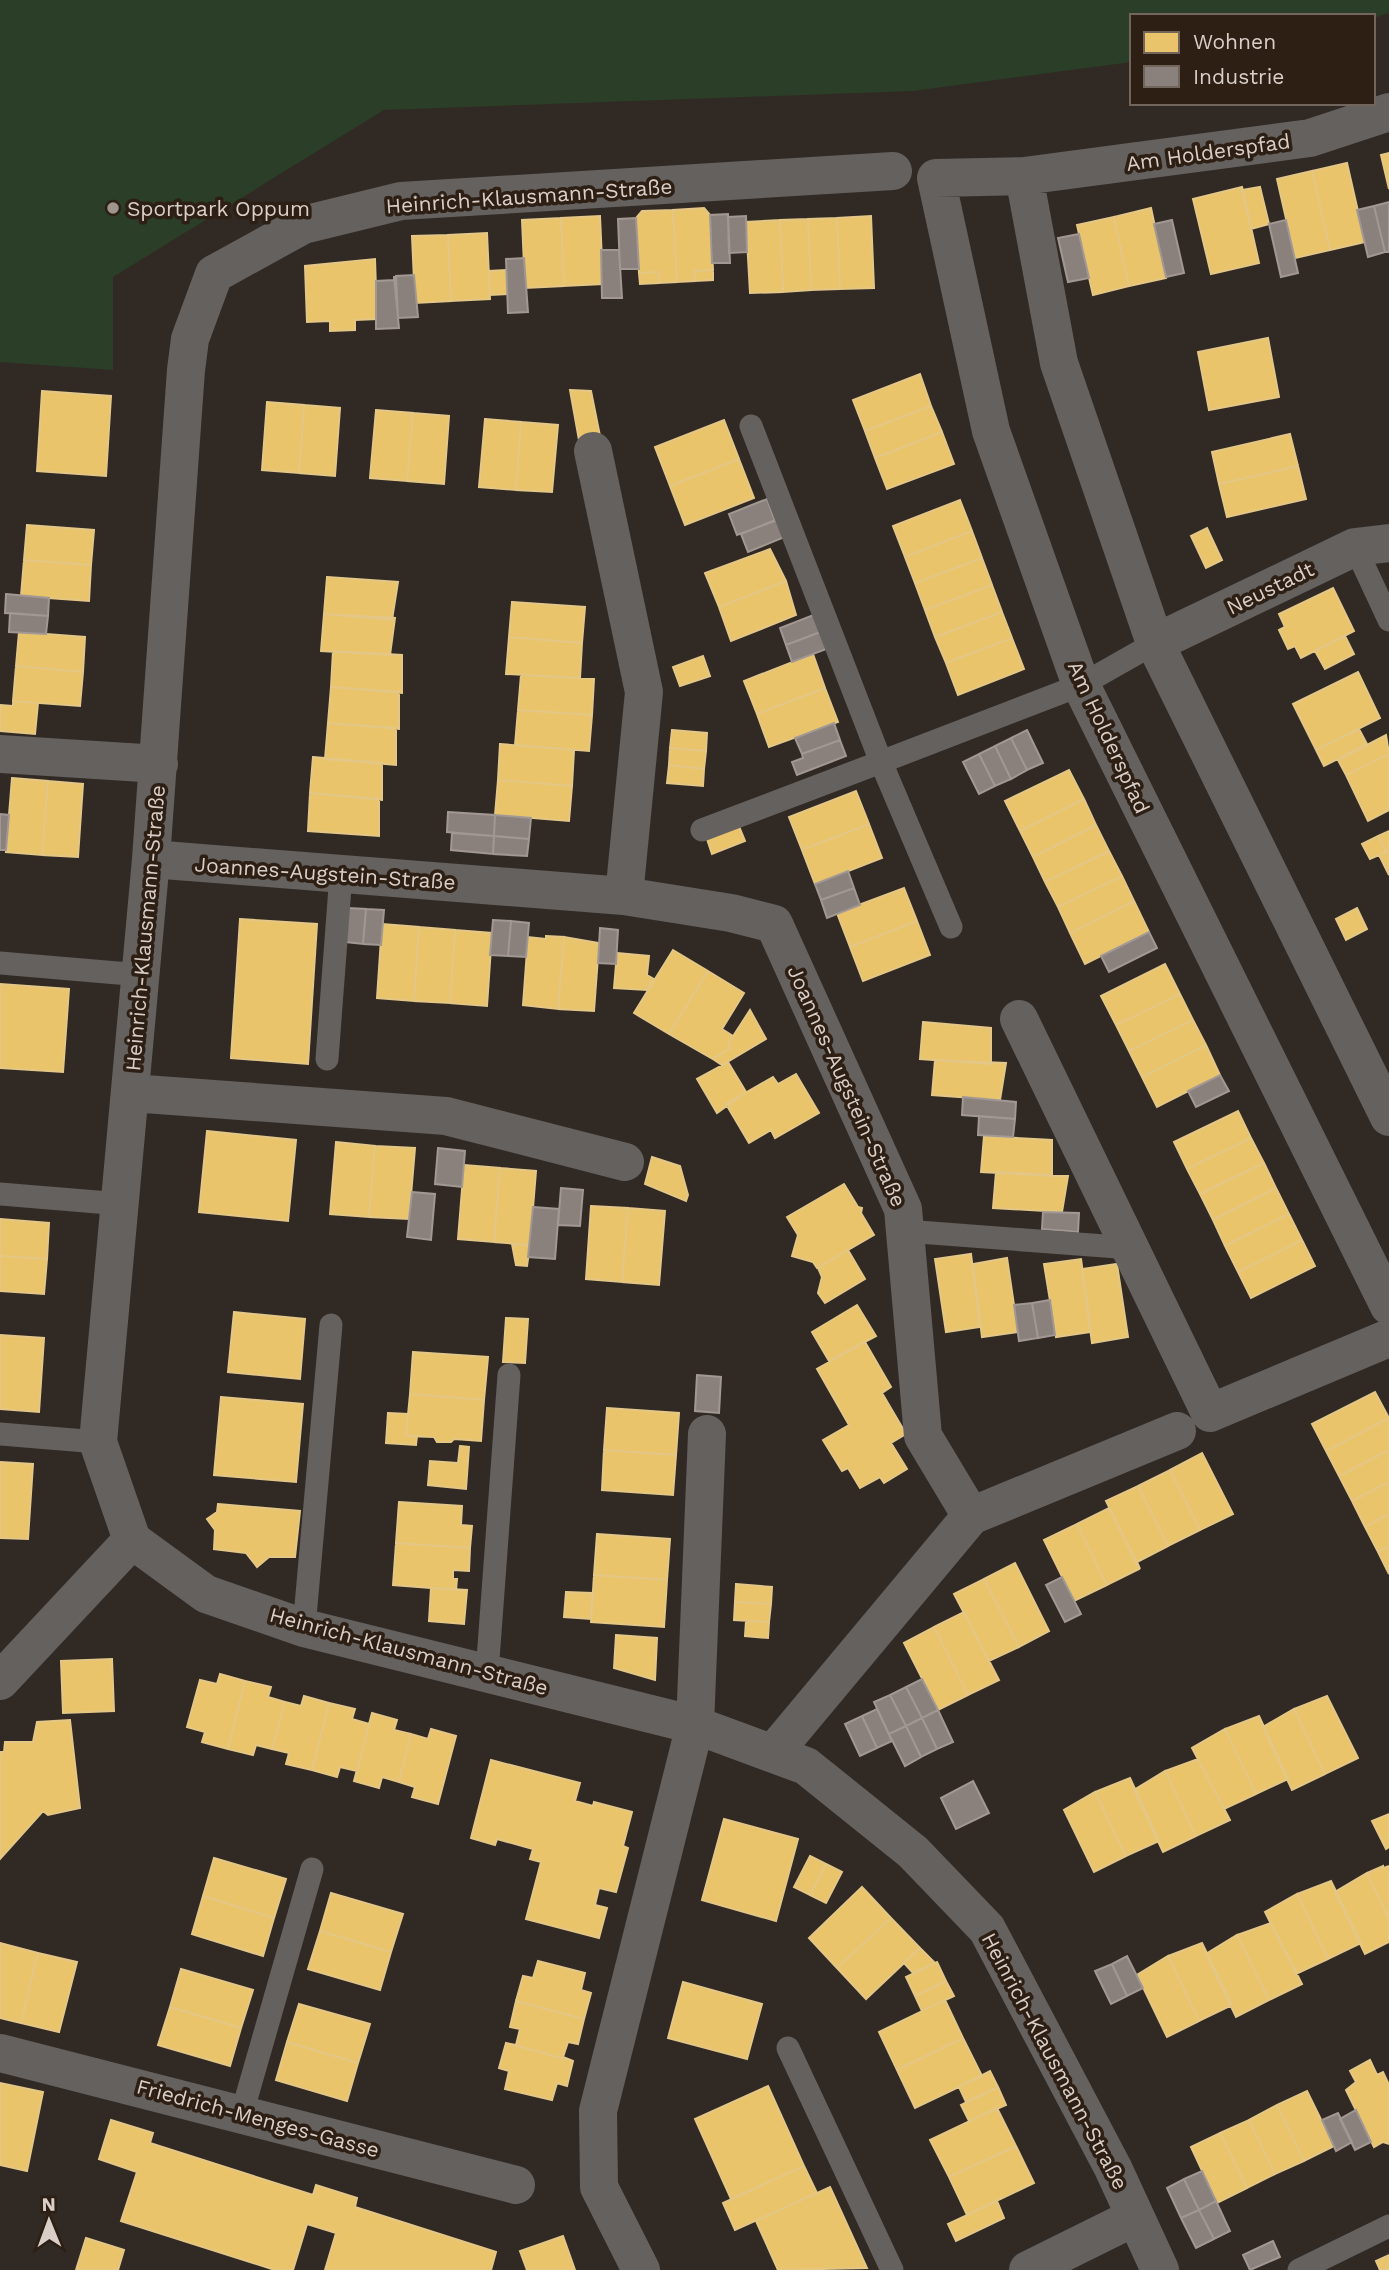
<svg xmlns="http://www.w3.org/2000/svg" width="1389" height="2270" viewBox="0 0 1389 2270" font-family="'Work Sans',sans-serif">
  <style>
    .green { fill: #2b3e27 }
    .homes { fill: #e9c46a; stroke: #e4c786; stroke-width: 2 }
    .industry { fill: #8a817c; stroke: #a29893; stroke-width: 2 }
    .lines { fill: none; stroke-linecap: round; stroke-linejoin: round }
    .lane { stroke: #65615f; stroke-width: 23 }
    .street { stroke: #65615f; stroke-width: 38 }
    .poi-dot { fill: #9e958f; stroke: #2d1f14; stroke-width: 2.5 }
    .labels { text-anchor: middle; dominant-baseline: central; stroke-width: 7; stroke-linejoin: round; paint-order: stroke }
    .street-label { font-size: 21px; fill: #d9cfc8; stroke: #2d1f14 }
    .poi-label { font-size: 21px; fill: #d9cfc8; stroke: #2d1f14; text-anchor: start }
  </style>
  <rect width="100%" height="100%" fill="#312a24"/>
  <path class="green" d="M0,0H1389V13L1373,18L1132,16V62L913,91L384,110L113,277V370L0,362Z"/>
  <path class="homes" d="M1389,153V189L1381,155Z
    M1347,163L1365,242L1330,250L1312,171Z
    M1312,171L1330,250L1295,258L1277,179Z
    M1242,187L1259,263L1211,274L1193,199Z
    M1260,187L1269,224L1251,229L1242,190Z
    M704,208L710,215L713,270L694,271L695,281L677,282L673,210Z
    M1151,208L1166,278L1129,286L1114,217Z
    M673,210L677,282L659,283V272L639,273L636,218L642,211Z
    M600,216L603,284L564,286L561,218Z
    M871,216L874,288L840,289L837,218Z
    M1114,217L1129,286L1093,295L1077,225Z
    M561,218L564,286L525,288L522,220Z
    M837,218L840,289L811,290L808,219Z
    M808,219L811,290L783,292L780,220Z
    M780,220L783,292L750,293L746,222Z
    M487,233L490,299L451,301L448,235Z
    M448,235L451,301L415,303L412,236Z
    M375,259L377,319L355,320V330L330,331V321L307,322L305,266Z
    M506,270L508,294L490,295L489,271Z
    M713,270V280L695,281L694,271Z
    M659,272V283L640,284L639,273Z
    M1268,338L1279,397L1209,410L1198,352Z
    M920,374L931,406L865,431L853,400Z
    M570,390L591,391L600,436L579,440Z
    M42,391L111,396L106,476L37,471Z
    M267,402L304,405L299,473L262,470Z
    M304,405L340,408L335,476L299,473Z
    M931,406L942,432L875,458L865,431Z
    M376,410L413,413L407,481L370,478Z
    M413,413L449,416L444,484L407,481Z
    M485,419L521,422L516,490L479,487Z
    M724,420L739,459L670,486L655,447Z
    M521,422L558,425L552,492L516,490Z
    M942,432L954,464L887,489L875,458Z
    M1290,434L1298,466L1219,484L1212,452Z
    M739,459L754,498L685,525L670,486Z
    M1298,466L1306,499L1227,517L1219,484Z
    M960,500L972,531L905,557L893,526Z
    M27,525L94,530L91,565L24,560Z
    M1207,528L1222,560L1206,568L1191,536Z
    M972,531L982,558L915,583L905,557Z
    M770,549L786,581L719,607L705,573Z
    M982,558L992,585L925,610L915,583Z
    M24,560L91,565L89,601L21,596Z
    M327,577L398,582L392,620L324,614Z
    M786,581L796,615L731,641L719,607Z
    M992,585L1002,612L935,637L925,610Z
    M1333,588L1354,631L1301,658L1295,646L1288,649L1279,630L1285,627L1279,614Z
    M512,602L585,607L582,643L509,637Z
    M1002,612L1012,638L946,663L935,637Z
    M324,614L395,618L390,655L321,651Z
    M19,632L85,637L83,672L16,666Z
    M1345,636L1354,654L1325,669L1315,651Z
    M509,637L582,643L580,678L506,674Z
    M1012,638L1024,669L958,695L946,663Z
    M333,651L402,655V693L331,687Z
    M813,654L825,688L757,714L744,681Z
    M703,656L710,676L680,686L673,667Z
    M16,666L83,672L80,706L13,701Z
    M1358,672L1380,718L1316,750L1293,704Z
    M521,675L594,679L592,715L518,710Z
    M331,687L399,692V729L328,723Z
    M825,688L838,722L769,747L757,714Z
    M13,701L38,703L35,734L0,731V705L13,706Z
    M518,710L592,715L589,751L515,745Z
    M328,723L396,728V765L325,759Z
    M1359,729L1367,744L1324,766L1316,750Z
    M672,730L707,733L706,751L670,748Z
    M1386,735L1389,754L1346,775L1338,760Z
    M500,744L574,750L572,786L498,780Z
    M670,748L706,751L704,769L669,765Z
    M1389,754V810L1368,821L1346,775Z
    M313,757L382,763V800L310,793Z
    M669,765L704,769L703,786L667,783Z
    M1069,770L1084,799L1020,831L1005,801Z
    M12,778L48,781L42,855L6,852Z
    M498,780L572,786L569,821L495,815Z
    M48,781L83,784L78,857L42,855Z
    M856,791L869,824L802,850L789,817Z
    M310,793L379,799V836L308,831Z
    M1084,799L1096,825L1033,857L1020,831Z
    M738,824L745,841L712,854L706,836Z
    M869,824L882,858L815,884L802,850Z
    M1096,825L1109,851L1045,882L1033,857Z
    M1389,831V850L1386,852L1378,836Z
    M1378,836L1386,852L1370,859L1362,844Z
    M1389,850V875L1379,855Z
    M1109,851L1122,876L1058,907L1045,882Z
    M1122,876L1134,901L1070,933L1058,907Z
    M904,888L917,921L850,947L837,913Z
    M1134,901L1149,932L1085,964L1070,933Z
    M1357,908L1367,929L1346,940L1336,919Z
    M240,919L317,924L308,1064L231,1058Z
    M917,921L930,955L863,981L850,947Z
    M382,924L419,927L414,1001L377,998Z
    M419,927L455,930L450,1003L414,1001Z
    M455,930L492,933L487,1006L450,1003Z
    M546,936L564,937L558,1009L523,1005L528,937L546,939Z
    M564,937L599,943L594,1011L558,1009Z
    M673,950L708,971L669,1034L634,1013Z
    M617,953L649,956L647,975L654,979L647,990L614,988Z
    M1165,964L1180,994L1116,1025L1101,996Z
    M708,971L744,993L722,1029L733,1036L728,1044L730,1048L713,1059L669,1034Z
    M0,984L69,989L63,1072L0,1068Z
    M1180,994L1193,1020L1129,1051L1116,1025Z
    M750,1010L766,1039L722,1065L713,1059L730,1048L728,1044Z
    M1193,1020L1206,1045L1142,1077L1129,1051Z
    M923,1022L991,1028V1064L920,1059Z
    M1206,1045L1220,1075L1157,1107L1142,1077Z
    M935,1060L1006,1063L1000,1100L932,1095Z
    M728,1062L746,1092L717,1113L697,1079Z
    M796,1074L819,1113L775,1138L771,1130L749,1143L726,1104L773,1077L778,1084Z
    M1238,1111L1251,1138L1187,1169L1174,1142Z
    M207,1131L296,1140L288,1221L199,1212Z
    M984,1136L1052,1140V1176L981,1172Z
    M1251,1138L1264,1163L1200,1194L1187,1169Z
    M336,1142L375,1146L369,1217L330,1214Z
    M375,1146L415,1148L409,1219L369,1217Z
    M652,1157L680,1166L688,1195L686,1201L645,1184Z
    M1264,1163L1276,1188L1213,1220L1200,1194Z
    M464,1165L500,1168L494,1242L458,1239Z
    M500,1168L536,1171L530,1245L494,1242Z
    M996,1172L1068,1176L1062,1212L993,1208Z
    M844,1184L858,1207L862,1208L861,1213L874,1235L817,1268L813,1262L792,1256L798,1235L787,1217Z
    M1276,1188L1289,1214L1225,1246L1213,1220Z
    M591,1206L628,1208L622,1282L586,1279Z
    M628,1208L665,1211L659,1285L622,1282Z
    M1289,1214L1302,1240L1238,1272L1225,1246Z
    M0,1219L49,1223L47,1259L0,1256Z
    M1302,1240L1315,1266L1251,1298L1238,1272Z
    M512,1244L530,1245L527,1266L516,1265Z
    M848,1250L865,1279L825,1303L818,1293L822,1277L818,1268Z
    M971,1254L980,1327L946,1332L935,1259Z
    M0,1256L47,1259L44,1294L0,1291Z
    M1007,1258L1018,1332L982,1337L973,1264Z
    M1081,1259L1091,1332L1056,1337L1044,1264Z
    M1117,1264L1128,1337L1092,1343L1082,1269Z
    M857,1305L876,1336L829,1361L812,1332Z
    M234,1312L305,1319L300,1379L228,1372Z
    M506,1318L528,1319L525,1363L503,1362Z
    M0,1335L44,1338L39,1412L0,1409Z
    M865,1342L891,1387L882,1393L906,1434L891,1443L907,1469L884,1483L880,1477L860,1488L848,1468L842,1471L823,1440L849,1425L817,1369Z
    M413,1352L488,1357L484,1400L410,1394Z
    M1375,1392L1389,1418L1326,1451L1312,1424Z
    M410,1394L484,1400L481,1441L454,1439L451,1442H437L434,1437L406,1436Z
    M221,1397L303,1404L296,1482L214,1475Z
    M607,1408L679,1413L676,1455L604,1450Z
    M388,1413L408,1414L406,1436H417L416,1445L386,1443Z
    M1389,1418V1450L1339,1476L1326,1451Z
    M460,1446L469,1447L466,1489L428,1485L430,1461L458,1463Z
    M604,1450L676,1455L673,1495L602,1490Z
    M1389,1450V1482L1352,1501L1339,1476Z
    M1202,1453L1233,1514L1200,1530L1170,1470Z
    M0,1462L33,1464L28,1539L0,1538Z
    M1170,1470L1200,1530L1168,1546L1138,1486Z
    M1389,1482V1514L1365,1527L1352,1501Z
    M1138,1486L1168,1546L1137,1562L1140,1569L1106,1501Z
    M399,1502L462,1506L461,1525L472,1526L470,1548L396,1543Z
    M218,1504L300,1511L295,1557H269L257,1567L246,1553L214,1549L215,1530L207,1519L217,1512Z
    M1109,1508L1139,1569L1107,1585L1077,1524Z
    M1389,1514V1546L1378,1552L1365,1527Z
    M1077,1524L1107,1585L1074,1601L1044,1540Z
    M597,1534L670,1539L667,1580L594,1575Z
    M396,1543L470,1548L469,1571L453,1570V1579H457L456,1590L393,1585Z
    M1389,1546V1574L1378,1552Z
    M1015,1563L1049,1631L1019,1647L984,1579Z
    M594,1575L667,1580L664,1627L591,1622Z
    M984,1579L1019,1647L989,1661L954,1594Z
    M736,1584L772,1587L771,1604L735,1602Z
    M431,1588L467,1590L464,1624L429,1621Z
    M566,1592L592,1593L591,1619L564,1617Z
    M735,1602L771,1604L769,1622L734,1620Z
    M964,1612L999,1680L968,1695L934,1627Z
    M746,1621L769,1622L768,1638L745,1636Z
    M934,1627L968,1695L938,1710L904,1643Z
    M616,1635L657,1638L655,1680L614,1668Z
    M112,1659L114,1711L63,1713L61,1661Z
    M220,1674L245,1681L228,1749L202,1742L205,1732L187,1727L200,1680L217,1684Z
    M245,1681L271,1687L268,1697L285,1702L272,1749L256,1745L253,1755L228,1749Z
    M304,1696L329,1703L312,1770L286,1764L289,1753L272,1749L285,1702L301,1706Z
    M1327,1696L1358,1758L1325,1774L1294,1709Z
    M329,1703L355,1709L352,1719L369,1724L357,1771L340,1767L337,1777L312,1770Z
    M1294,1709L1325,1774L1292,1790L1263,1727Z
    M372,1713L397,1720L394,1730L411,1734L399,1782L382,1777L379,1788L354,1781Z
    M1259,1716L1288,1779L1256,1794L1225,1729Z
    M70,1720L80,1808L48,1815L43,1811L0,1859V1752H4L5,1742H33L37,1722Z
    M431,1729L456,1736L438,1804L412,1797L415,1787L399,1782L411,1734L428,1739Z
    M1225,1729L1256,1794L1224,1809L1192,1748Z
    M1198,1759L1230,1820L1196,1836L1165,1771Z
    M491,1760L580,1783L575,1801L593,1806L594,1802L632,1812L623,1846L628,1848L616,1892L599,1888L595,1905L607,1908L599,1938L526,1919L541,1862L530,1859L533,1849L497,1839L495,1845L471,1838Z
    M1165,1771L1196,1836L1163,1852L1134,1790Z
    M1130,1778L1159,1841L1126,1856L1095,1792Z
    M1095,1792L1126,1856L1094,1872L1064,1810Z
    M1389,1814V1847L1386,1849L1372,1821Z
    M724,1819L798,1839L776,1921L702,1900Z
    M810,1856L826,1864L810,1895L794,1887Z
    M214,1858L286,1879L274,1918L203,1896Z
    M826,1864L842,1872L826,1903L810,1895Z
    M1383,1866V1868L1389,1866V1919L1367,1873Z
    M1367,1873L1389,1919V1942L1365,1954L1335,1892Z
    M1331,1881L1361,1943L1328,1959L1297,1894Z
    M862,1887L891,1918L837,1968L809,1938Z
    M331,1893L403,1914L391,1952L320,1931Z
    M1297,1894L1328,1959L1296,1974L1265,1912Z
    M203,1896L274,1918L263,1956L192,1934Z
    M891,1918L920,1948L866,1999L837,1968Z
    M1271,1923L1302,1984L1269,2000L1237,1935Z
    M320,1931L391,1952L380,1990L308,1969Z
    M1237,1935L1269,2000L1236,2017L1206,1954Z
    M0,1943L38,1953L21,2023L0,2018Z
    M1202,1943L1232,2005L1199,2021L1168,1956Z
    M920,1948L935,1963L914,1974L904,1963Z
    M38,1953L77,1962L59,2032L21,2023Z
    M1168,1956L1199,2021L1167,2037L1137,1975Z
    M538,1961L585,1973L581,1990L591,1993L584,2019L516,2001L523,1976L533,1978Z
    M937,1962L946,1981L915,1996L906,1977Z
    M181,1969L253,1990L241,2028L170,2007Z
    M946,1981L954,1996L922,2011L915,1996Z
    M683,1982L762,2004L747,2059L668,2038Z
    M945,2000L963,2038L897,2070L879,2032Z
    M516,2001L584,2019L578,2044L568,2042L563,2057L573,2061L506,2043L516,2045L520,2029L510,2027Z
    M299,2004L370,2024L358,2063L287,2042Z
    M170,2007L241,2028L230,2066L158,2045Z
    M963,2038L982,2076L915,2108L897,2070Z
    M287,2042L358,2063L347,2101L276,2080Z
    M506,2043L573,2061L567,2086L557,2083L552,2100L505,2089L509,2071L499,2068Z
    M1370,2060L1377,2075L1383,2072L1389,2085V2144L1383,2142L1374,2147L1346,2090L1356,2082L1350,2071Z
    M990,2071L998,2087L966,2102L959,2087Z
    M0,2083L43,2092L27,2171L0,2165Z
    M768,2086L804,2166L731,2199L695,2119Z
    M998,2087L1006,2105L969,2121L961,2105Z
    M1307,2091L1334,2146L1304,2161L1277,2105Z
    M1277,2105L1304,2161L1275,2174L1249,2120Z
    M997,2108L1016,2146L949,2177L930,2140Z
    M111,2120L153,2133L150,2143L313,2195L316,2185L357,2198L355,2207L496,2252L491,2270H325L336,2233L307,2224L293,2270H275L121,2221L137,2172L99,2159Z
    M1249,2120L1275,2174L1247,2188L1220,2133Z
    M1220,2133L1247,2188L1217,2203L1191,2147Z
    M1016,2146L1034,2183L967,2215L949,2177Z
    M804,2166L817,2193L735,2230L723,2203Z
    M830,2187L867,2268L778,2270L756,2221Z
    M997,2201L1004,2218L956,2241L948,2224Z
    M563,2236L575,2270H527L520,2251Z
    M86,2238L124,2250L118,2270H76Z
    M1389,2255V2270H1380L1376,2261Z"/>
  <path class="industry" d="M1389,202V252H1385L1374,206Z
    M1374,206L1385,252L1368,257L1357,210Z
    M728,214L730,263H712L710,215Z
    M746,216L747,252L729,253L728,217Z
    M636,218L639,269H620L618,219Z
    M1172,220L1184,273L1166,277L1154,224Z
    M1286,220L1298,273L1281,277L1269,224Z
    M1079,234L1089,278L1068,282L1058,238Z
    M601,250H619L622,298H602Z
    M524,258L528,312L508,313L506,259Z
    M414,275L418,317L398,318L396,276Z
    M394,276L399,328L376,329V281L394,280Z
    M767,499L775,521L737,535L729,514Z
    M780,518L787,536L748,552L741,534Z
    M6,594L49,598L48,616L5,613Z
    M10,613L48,616L46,634L9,632Z
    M816,614L823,631L786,645L780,628Z
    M823,631L829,648L792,662L786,645Z
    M834,723L840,740L802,754L795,738Z
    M1027,730L1043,763L1027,770L1011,738Z
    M1011,738L1027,770L1011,779L995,746Z
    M840,740L846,756L797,775L792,762L803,758L802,754Z
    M995,746L1011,779L995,786L979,754Z
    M979,754L995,786L979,794L963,762Z
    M448,812L495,815L494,836L447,832Z
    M0,814L9,815L6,850H0Z
    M495,815L531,818L529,839L494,836Z
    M452,833L494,836L493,854L451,850Z
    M494,836L529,839L527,856L493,854Z
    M848,871L854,888L821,900L815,884Z
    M854,888L860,905L827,918L821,900Z
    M348,908L366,909L363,944L346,942Z
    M366,909L384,910L381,945L363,944Z
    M493,920L511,921L508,956L490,955Z
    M511,921L529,923L526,957L508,956Z
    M600,928L618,930L616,964L598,963Z
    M1149,932L1157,948L1109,972L1101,956Z
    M1220,1075L1229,1091L1196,1107L1188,1091Z
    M963,1097L1016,1102L1015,1119L962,1115Z
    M979,1116L1015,1119L1013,1137L978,1135Z
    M438,1148L465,1151L462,1187L435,1184Z
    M561,1188L583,1190L580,1226L558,1225Z
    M412,1192L435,1194L431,1240L407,1237Z
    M533,1207L559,1209L555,1259L528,1257Z
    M1043,1212L1079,1213L1078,1232L1042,1229Z
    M1050,1300L1055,1335L1038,1338L1032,1303Z
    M1032,1303L1038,1338L1019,1341L1014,1305Z
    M697,1375L721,1377L719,1413L695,1411Z
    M1062,1577L1081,1614L1065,1622L1046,1585Z
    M922,1679L938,1710L922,1718L906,1687Z
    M906,1687L922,1718L906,1726L890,1695Z
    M890,1695L906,1726L889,1734L874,1702Z
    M877,1709L892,1741L877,1748L862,1716Z
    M938,1710L953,1742L937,1749L922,1718Z
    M862,1716L877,1748L860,1756L845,1724Z
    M922,1718L937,1749L921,1757L906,1726Z
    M906,1726L921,1757L905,1766L889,1734Z
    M973,1781L989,1813L956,1829L941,1798Z
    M1127,1956L1143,1988L1127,1996L1112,1964Z
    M1112,1964L1127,1996L1111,2004L1095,1971Z
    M1356,2110L1371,2142L1355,2150L1340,2119Z
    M1338,2113L1352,2142L1336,2151L1322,2120Z
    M1202,2171L1216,2201L1199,2210L1184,2179Z
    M1184,2179L1199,2210L1181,2218L1167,2188Z
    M1216,2201L1230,2231L1214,2239L1199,2210Z
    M1199,2210L1214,2239L1196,2248L1181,2218Z
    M1273,2241L1280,2257L1250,2270L1243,2255Z"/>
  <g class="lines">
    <path class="lane" d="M751,426L881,762L1081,685L1155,643
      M1355,547L1389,620
      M702,830L881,762L951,927
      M0,963L141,975
      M327,1059L341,874
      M0,1194L121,1204
      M905,1231L1131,1248
      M0,1434L98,1442
      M304,1628L331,1325
      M487,1673L509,1375
      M788,2048L892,2270
      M242,2113L312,1869
      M1299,2270L1389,2226"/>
    <path class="street" d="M1389,112L1310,138L1024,176L936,178L991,431L1081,685L1389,1306
      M893,171L401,201L303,225L214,274L190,339L186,370L151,859L98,1442L132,1540L206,1594L304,1628L695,1725L806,1766L913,1852L987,1929L1113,2168L1160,2270
      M1024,176L1059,363L1155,643L1389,1117
      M1155,643L1355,547L1389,543
      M0,754L159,764
      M151,859L624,896L644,692L593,451
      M624,896L731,913L774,924L903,1209L923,1436L971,1516L774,1752
      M1019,1019L1210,1413L1389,1338
      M131,1093L446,1116L625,1162
      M971,1516L1177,1431
      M0,1681L132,1540
      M0,2053L516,2185
      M641,2270L599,2187L598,2111L695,1725L707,1434
      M1028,2270L1135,2217"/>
  </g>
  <circle class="poi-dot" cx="113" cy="208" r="7"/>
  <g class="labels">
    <g class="street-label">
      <text transform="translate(1208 152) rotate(-8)">Am Holderspfad</text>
      <text transform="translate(529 196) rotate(-4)">Heinrich-Klausmann-Straße</text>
      <text transform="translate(1270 588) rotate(-26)">Neustadt</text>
      <text transform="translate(1109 737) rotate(65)">Am Holderspfad</text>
      <text transform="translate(325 873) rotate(4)">Joannes-Augstein-Straße</text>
      <text transform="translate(145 928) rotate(-85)">Heinrich-Klausmann-Straße</text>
      <text transform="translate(847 1086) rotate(66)">Joannes-Augstein-Straße</text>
      <text transform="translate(409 1651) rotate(15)">Heinrich-Klausmann-Straße</text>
      <text transform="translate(1055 2061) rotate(62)">Heinrich-Klausmann-Straße</text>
      <text transform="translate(258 2118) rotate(15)">Friedrich-Menges-Gasse</text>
    </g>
    <g class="poi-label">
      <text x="127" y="208">Sportpark Oppum</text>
    </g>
  </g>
  <rect x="1130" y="14" width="245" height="91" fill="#2d1f14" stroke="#72655c" stroke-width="2"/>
  <rect x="1144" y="32" width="35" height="21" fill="#e9c46a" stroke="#72655c" stroke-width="2"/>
  <text x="1193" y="49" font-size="21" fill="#d9cfc8">Wohnen</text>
  <rect x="1144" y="66" width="35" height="21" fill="#8a817c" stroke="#72655c" stroke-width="2"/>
  <text x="1193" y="84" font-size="21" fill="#d9cfc8">Industrie</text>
  <g transform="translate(49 2221) rotate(359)" stroke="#2d1f14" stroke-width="5" paint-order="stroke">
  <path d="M0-5L12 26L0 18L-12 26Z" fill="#d9cfc8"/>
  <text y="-10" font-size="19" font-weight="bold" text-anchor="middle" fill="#d9cfc8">N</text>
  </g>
</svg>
